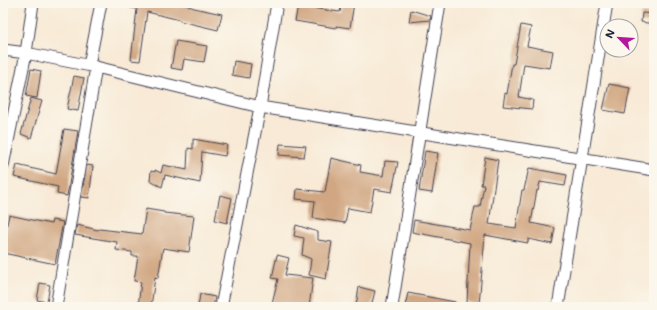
<svg xmlns="http://www.w3.org/2000/svg" width="657" height="310" viewBox="0 0 657 310" font-family="Mali,sans-serif">
  <style>
    .building { fill: #d1a783 }
    .lines { fill: none; stroke-linecap: round; stroke-linejoin: round }
    .street-casing { stroke: #424052; stroke-width: 13 }
    .street { stroke: #fff; stroke-width: 11 }
  </style>
  <rect width="100%" height="100%" fill="#fbf7ec"/>
  <filter id="ink" filterUnits="userSpaceOnUse"><feTurbulence type="fractalNoise" baseFrequency=".025" numOctaves="2"/><feDisplacementMap in="SourceGraphic" scale="8" xChannelSelector="R" yChannelSelector="G"/><feConvolveMatrix kernelMatrix="1 2 1 2 8 2 1 2 1" color-interpolation-filters="sRGB"/></filter>
  <filter id="wash" filterUnits="userSpaceOnUse"><feTurbulence type="fractalNoise" baseFrequency=".012" numOctaves="4" result="noise"/><feDisplacementMap in="SourceGraphic" scale="16" xChannelSelector="R" yChannelSelector="G"/><feGaussianBlur stdDeviation="0.9" result="paint"/><feColorMatrix in="noise" values="0 0 0 0 0 0 0 0 0 0 0 0 0 0 0 0 0 1.4 0 .05"/><feComposite in="paint" operator="in"/></filter>
  <g filter="url(#wash)">
    <rect width="100%" height="100%" fill="#f8ead6"/>
    <g id="blocks">
      <path class="building" d="M127,3H181L194,8L222,14L218,30L180,21V20L147,12L140,61L131,60L137,9L127,7Z
        M342,3H354L350,28L336,26V28L295,21L298,6L340,12Z
        M411,10L431,16L430,20L409,22Z
        M642,13L654,14V24L641,22Z
        M521,25L531,27L527,46L553,51L550,68L524,64L519,97L533,100L532,109L503,106L505,93L507,94L512,64H514Z
        M176,41L207,46L204,62L184,59L182,70L171,68Z
        M234,61L251,64L249,78L232,75Z
        M31,69L41,71L37,98L26,96Z
        M74,76L84,78L78,111L67,109Z
        M609,84L630,88L625,114L603,110Z
        M31,98L42,101L31,138L21,134Z
        M64,129L78,131L67,196L57,194L58,187L14,177L17,165L56,174Z
        M193,139L227,145L225,156L202,152L200,183L165,175L162,187L150,181L151,171L155,172V170L161,173L163,165L187,170L188,148L193,149Z
        M280,144L306,146L304,157L279,155Z
        M425,151L438,153L432,193L419,191Z
        M485,157L498,160L489,224L516,228L522,190H524L529,168L567,175L565,186L540,182L538,191L537,190L531,223L555,228L552,244L528,239V243L485,235L479,305L467,302L470,243L412,232L414,220L470,230L475,207H480L484,185H481Z
        M331,158L361,165L360,172L383,176L385,161L398,162L392,192L374,189L370,212L348,208L345,223L313,218L315,201L296,199L297,189L325,192Z
        M87,165L93,166L89,198L81,197Z
        M220,195L232,198L227,223L215,220Z
        M146,209L164,212V213L194,216L189,252L163,248L158,278L155,277L151,307H138L141,282L134,281L138,256H132V252L116,250L117,242L75,235L77,225L98,230L99,229L142,234Z
        M9,215L51,224L52,220L63,222L55,264L3,253V243Z
        M296,225L318,232V240L332,242L326,279L309,275L311,259L302,255L304,238L294,236Z
        M277,255L289,258L285,275L313,278L309,307H271L278,279L272,278Z
        M40,283L50,285L47,302L37,300Z
        M359,287L375,291L371,307L356,306Z
        M408,293L455,302V307H411L405,306Z
        M200,294L215,297L213,307H198Z"/>
    </g>
  </g>
  <g filter="url(#ink)">
    <use href="#blocks" fill-opacity="0" stroke="#424052" stroke-width="1"/>
    <g class="lines">
      <g class="street-casing">
        <path id="street" d="M3,50L26,53L96,67L260,107L654,170
          M89,65L101,3
          M3,166L26,53L33,3
          M56,307L96,67
          M221,307L260,107L277,3
          M392,307L440,3
          M558,307L607,3"/>
      </g>
      <use href="#street" class="street"/>
    </g>
  </g>
  <rect width="657" height="310" fill="none" stroke="#fbf7ec" stroke-width="16"/>
  <g transform="translate(619 38) rotate(295)"><circle r="19" fill="#fbf7ec" stroke="#a4a2a5"/>
  <path d="M0-3L7 15L0 10L-7 15Z" fill="#b5179e"/>
  <text y="-6" font-size="11" font-weight="bold" text-anchor="middle" fill="#22223b">N</text>
  </g>
</svg>
